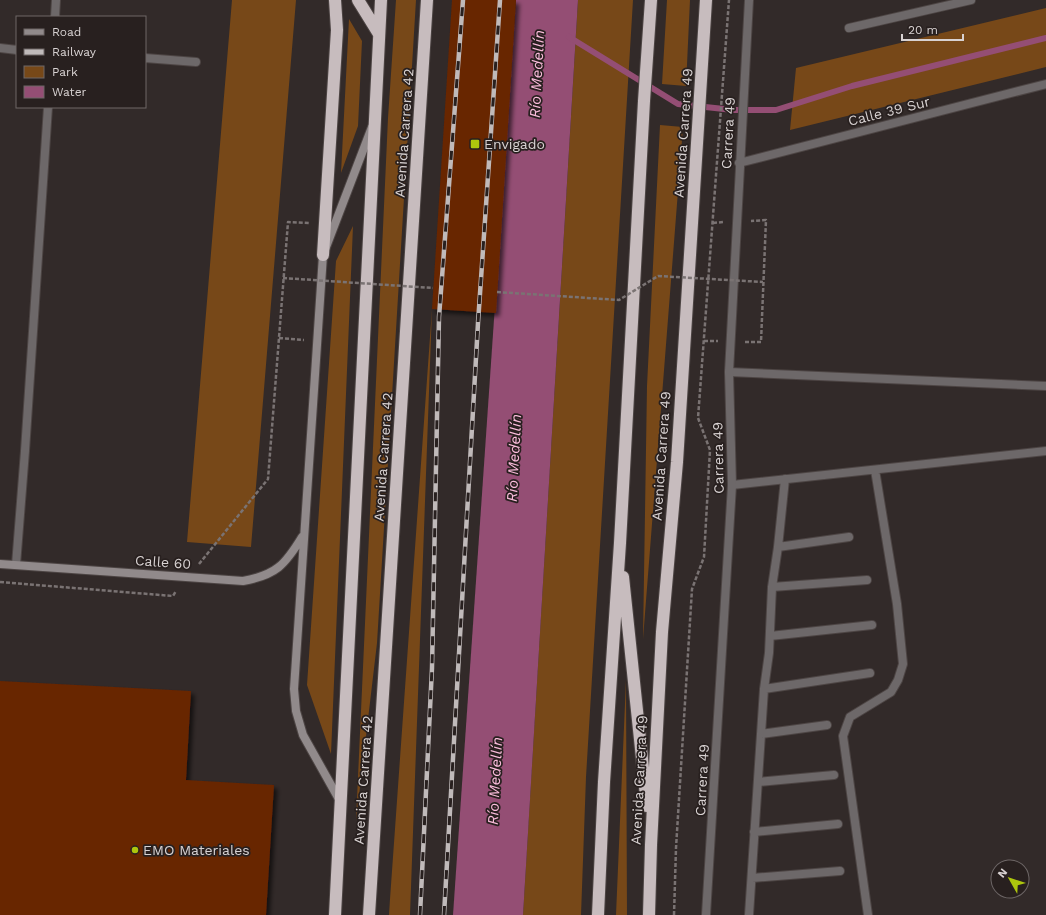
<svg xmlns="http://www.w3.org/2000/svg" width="1046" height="915" viewBox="0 0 1046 915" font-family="'Work Sans',sans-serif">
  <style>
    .green { fill: #774818 }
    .water { fill: #944e74 }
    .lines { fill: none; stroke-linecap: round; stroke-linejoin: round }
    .stream { stroke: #944e74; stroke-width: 6 }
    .building { fill: #672501; filter: url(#shadow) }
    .lane-casing { stroke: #4d4544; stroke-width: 10 }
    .street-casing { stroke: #4d4544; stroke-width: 10 }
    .secondary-casing { stroke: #4d4544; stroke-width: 10 }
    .highway-casing { stroke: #4d4544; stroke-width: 14 }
    .path { stroke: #7a7373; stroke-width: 2.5; stroke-dasharray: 4 2; stroke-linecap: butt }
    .lane { stroke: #6d6869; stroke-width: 8 }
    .street { stroke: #6d6869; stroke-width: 8 }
    .secondary { stroke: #918a8b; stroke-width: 8 }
    .highway { stroke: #c7bcbe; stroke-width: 12 }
    .rail-casing { stroke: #c0baba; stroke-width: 4.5 }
    .rail { stroke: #28201f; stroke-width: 3; stroke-dasharray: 9; stroke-linecap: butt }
    .path-bridge { stroke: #7a7373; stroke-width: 2.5; stroke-dasharray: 4 2; stroke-linecap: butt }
    .poi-dot { fill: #adc60d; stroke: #28201f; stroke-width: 1.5 }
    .labels { text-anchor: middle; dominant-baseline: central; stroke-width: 3.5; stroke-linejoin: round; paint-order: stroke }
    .street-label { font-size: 14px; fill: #d8d2d2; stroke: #28201f }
    .poi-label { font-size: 14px; fill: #d8d2d2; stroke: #28201f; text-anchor: start }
    .water-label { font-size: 15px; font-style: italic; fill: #fabcdb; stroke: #28201f }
  </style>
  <defs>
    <filter id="shadow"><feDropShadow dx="3.5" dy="3.5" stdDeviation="2" flood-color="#0009"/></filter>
  </defs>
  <rect width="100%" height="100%" fill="#322a29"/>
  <path class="green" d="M232,0H296L251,547L187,542Z
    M396,0H416L377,643L356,821L388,118Z
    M578,0H633L586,777L581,915H523Z
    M667,0H690L686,86L662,84Z
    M1046,8V67L790,130L796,68Z
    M349,19L362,41L358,126L341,173Z
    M660,125L683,127L643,639L647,386Z
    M353,226L331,754L307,685L336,261Z
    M432,309L410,915H389L390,899Z
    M626,680L627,915H616Z"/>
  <path class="water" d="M516,0H578L528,833L523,915H453Z"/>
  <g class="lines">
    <path class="stream" d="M569,37L678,104L733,110H776L852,86L1046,38"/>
  </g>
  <path class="building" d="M452,0H516L496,313L432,309Z
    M0,681L191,691L186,780L274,785L266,915H0Z"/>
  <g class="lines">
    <g class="lane-casing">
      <path id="lane" d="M55,17L56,0
        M849,28L971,0
        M0,48L17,50
        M145,58L196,62
        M729,372L1046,386
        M732,485L1046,451
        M778,547L849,537
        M16,565L25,451L48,107
        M772,587L867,580
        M770,636L872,625
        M764,689L870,673
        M761,734L827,725
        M758,782L834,775
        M754,832L838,824
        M752,878L840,871
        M749,915L764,689L769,653L772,587L778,547L785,479
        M868,915L843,736L850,717L891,692L898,680L903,664L897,604L875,470"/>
    </g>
    <g class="street-casing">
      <path id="street" d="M739,163L1046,84
        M706,915L732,485L729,372L749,0"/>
    </g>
    <g class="secondary-casing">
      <path id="secondary" d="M0,564L243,581C276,575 285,565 302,537
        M340,801L303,735L296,711L294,689L323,255L372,127"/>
    </g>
    <g class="highway-casing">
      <path id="highway" d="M358,0L379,34
        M323,255L337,30L335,0
        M623,577L647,806
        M335,915L381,0
        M369,915L427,0
        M598,915L604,782L620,543L644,101L651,0
        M649,915L651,845L662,632L677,462L706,0"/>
    </g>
    <path class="path" d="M713,223L723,222
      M279,338L304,340
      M704,341H718
      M745,342H761L766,220L751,221
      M199,564L268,479L288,222L309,223
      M0,582L173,596L176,591
      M674,915L676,848L692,589L704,557L710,450L698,418L729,0"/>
    <use href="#lane" class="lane"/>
    <use href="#street" class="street"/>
    <use href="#secondary" class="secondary"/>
    <use href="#highway" class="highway"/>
    <g class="rail-casing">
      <path id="rail" d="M420,915L432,668L439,317L463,0
        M444,915L478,323L500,0"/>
    </g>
    <use href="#rail" class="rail"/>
    <path class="path-bridge" d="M283,278L433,288
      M497,292L619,300L658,276L763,282"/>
  </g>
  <g class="poi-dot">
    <rect x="470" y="139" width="10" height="10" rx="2"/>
    <circle cx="135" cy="850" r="4"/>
  </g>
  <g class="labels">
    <g class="street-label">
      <text transform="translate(889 111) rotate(-14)">Calle 39 Sur</text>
      <text transform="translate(404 133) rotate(-86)">Avenida Carrera 42</text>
      <text transform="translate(683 133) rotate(-86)">Avenida Carrera 49</text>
      <text transform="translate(728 133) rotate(-87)">Carrera 49</text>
      <text transform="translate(661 456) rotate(-86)">Avenida Carrera 49</text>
      <text transform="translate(383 457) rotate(-86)">Avenida Carrera 42</text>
      <text transform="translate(718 458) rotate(-91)">Carrera 49</text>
      <text transform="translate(163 562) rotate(4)">Calle 60</text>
      <text transform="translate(363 780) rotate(-86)">Avenida Carrera 42</text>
      <text transform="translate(639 780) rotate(-87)">Avenida Carrera 49</text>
      <text transform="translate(702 780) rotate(-87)">Carrera 49</text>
    </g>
    <g class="poi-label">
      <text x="484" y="144">Envigado</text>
      <text x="143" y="850">EMO Materiales</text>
    </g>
    <g class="water-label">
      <text transform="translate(537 74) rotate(-87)">Río Medellín</text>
      <text transform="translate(514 458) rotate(-87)">Río Medellín</text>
      <text transform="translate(495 781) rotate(-87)">Río Medellín</text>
    </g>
  </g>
  <rect x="16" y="16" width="130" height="92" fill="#28201f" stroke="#6e6767"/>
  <rect x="24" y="29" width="20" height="6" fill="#918a8b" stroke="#6e6767"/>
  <text x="52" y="36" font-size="12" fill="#d8d2d2">Road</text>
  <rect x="24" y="49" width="20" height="6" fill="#c0baba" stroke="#6e6767"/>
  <text x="52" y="56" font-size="12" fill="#d8d2d2">Railway</text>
  <rect x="24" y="66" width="20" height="12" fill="#774818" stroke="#6e6767"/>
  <text x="52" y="76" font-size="12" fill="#d8d2d2">Park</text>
  <rect x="24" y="86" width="20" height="12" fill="#944e74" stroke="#6e6767"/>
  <text x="52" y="96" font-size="12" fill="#d8d2d2">Water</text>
  <g transform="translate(1010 879) rotate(309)"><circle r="19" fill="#28201f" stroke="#6e6767"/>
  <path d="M0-3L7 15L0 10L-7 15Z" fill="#adc60d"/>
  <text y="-6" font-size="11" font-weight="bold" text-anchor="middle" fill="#d8d2d2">N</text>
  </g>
  <path d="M902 34v6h61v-6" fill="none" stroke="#d8d2d2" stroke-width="2"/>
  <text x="908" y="34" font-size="12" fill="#d8d2d2" stroke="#28201f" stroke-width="3" paint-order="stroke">20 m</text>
</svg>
